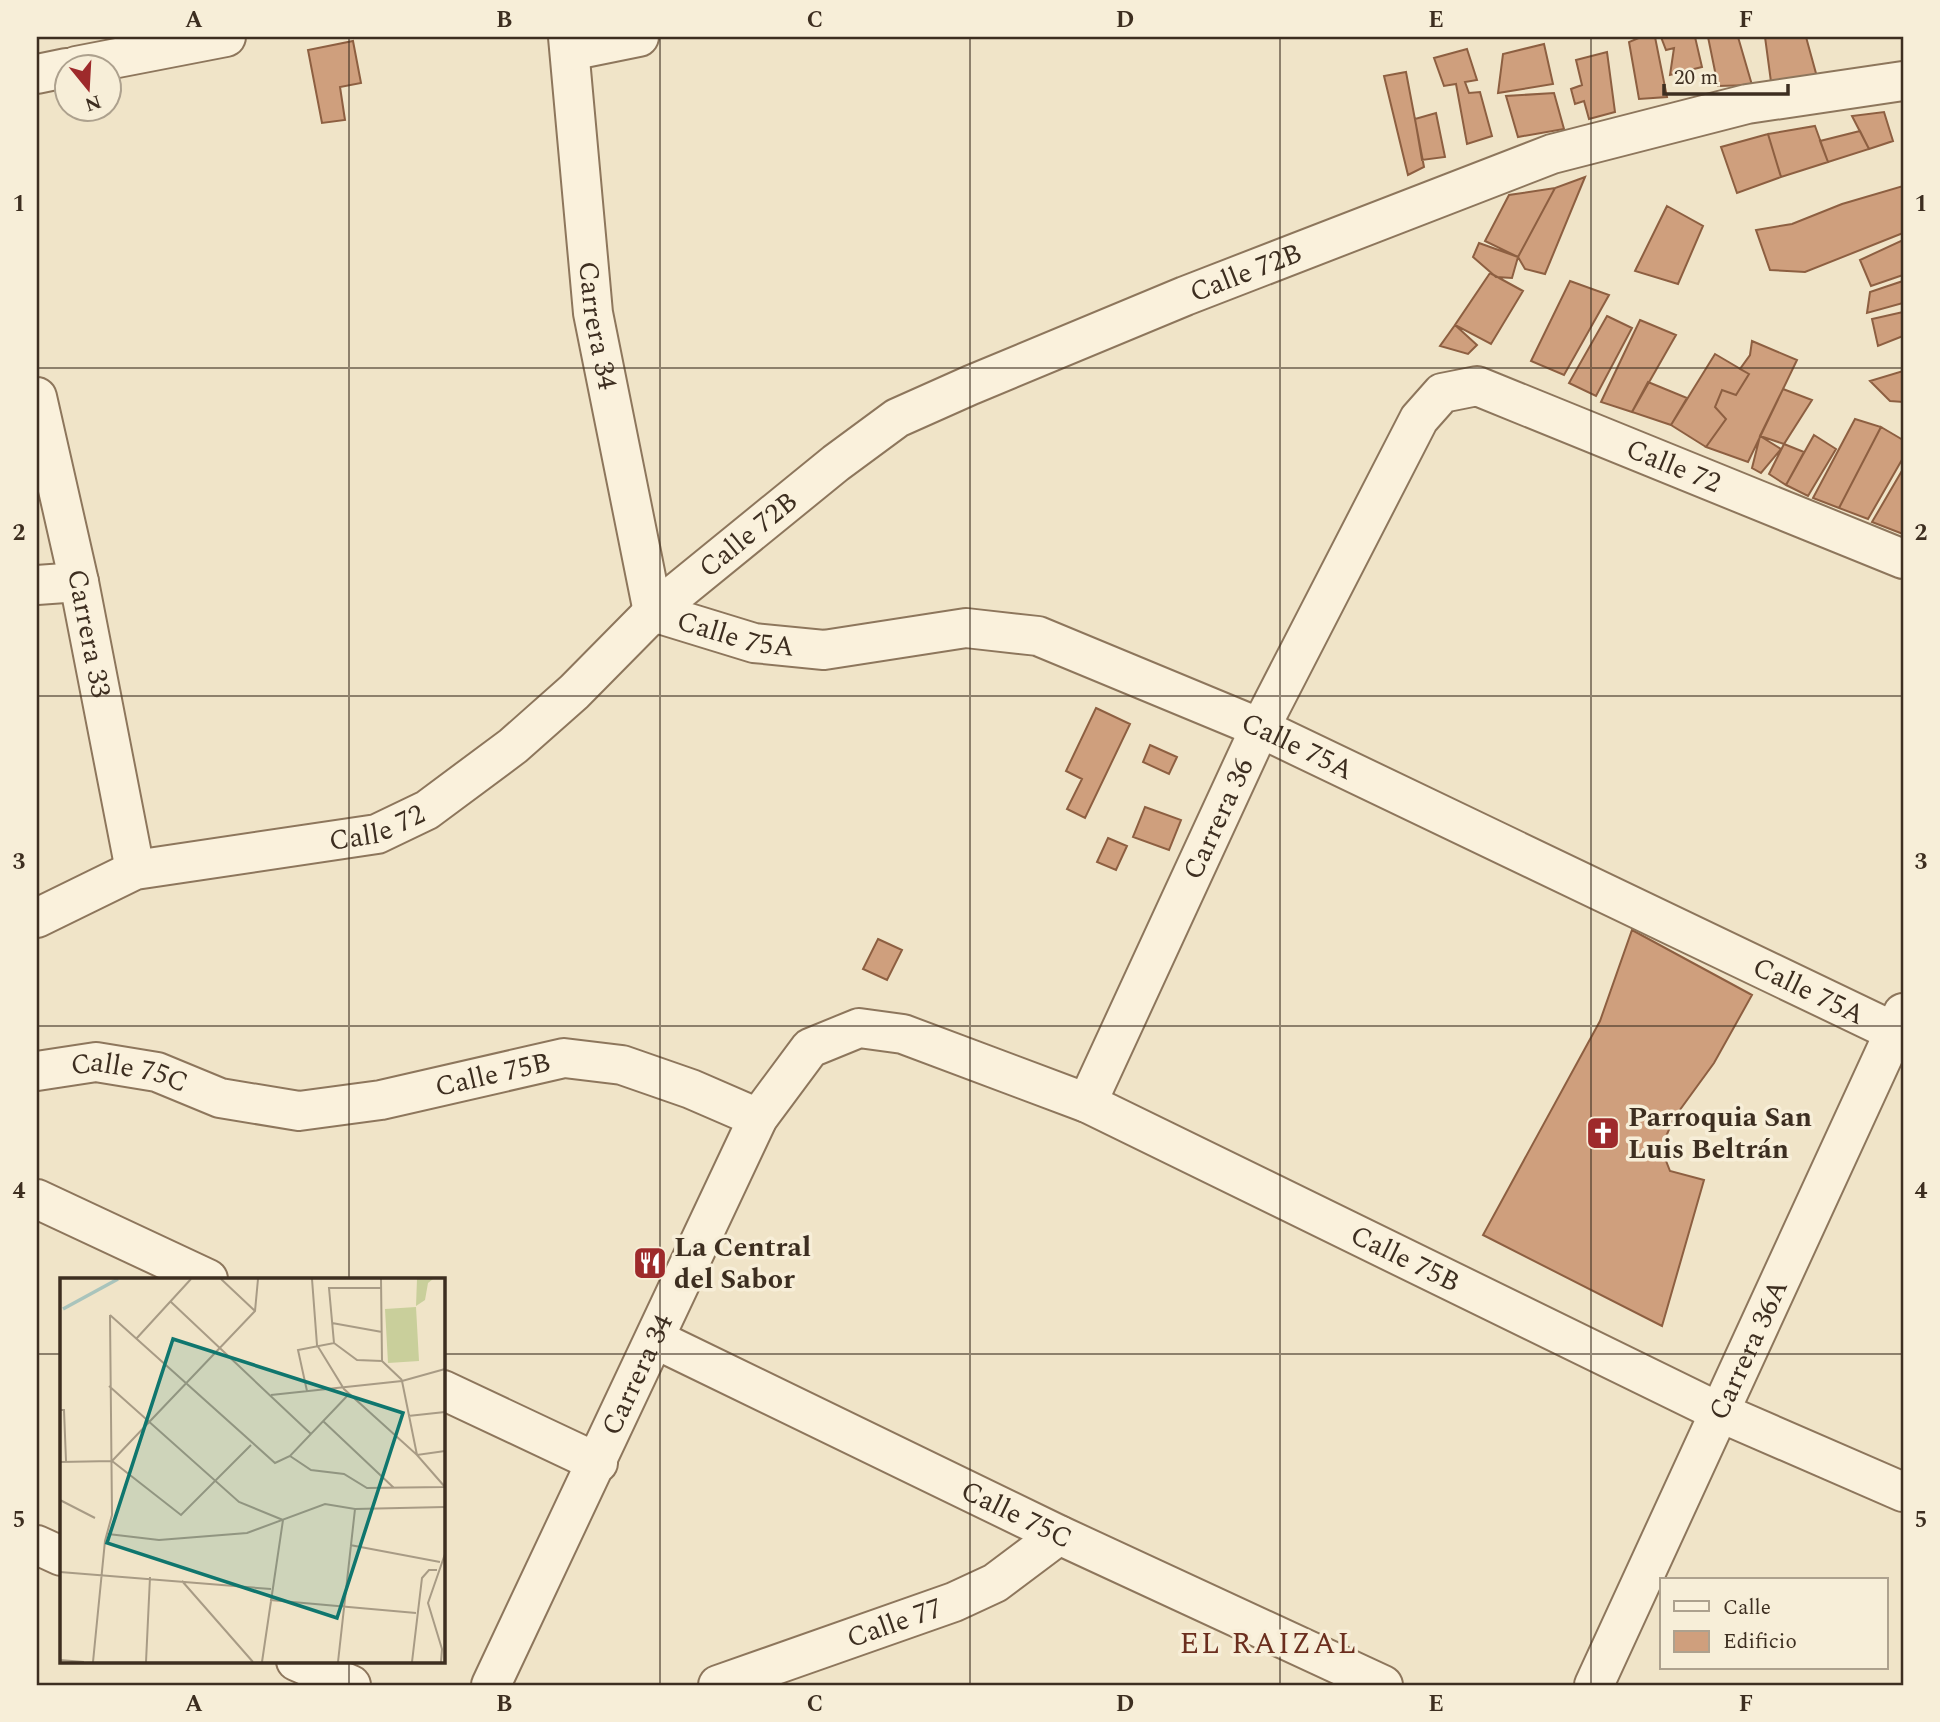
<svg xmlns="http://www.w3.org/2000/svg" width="1940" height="1722" viewBox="0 0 1940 1722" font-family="Spectral,serif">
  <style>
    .building { fill: #cf9f7d; stroke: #8d5f41; stroke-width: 2 }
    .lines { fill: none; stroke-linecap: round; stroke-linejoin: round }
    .minor-casing { stroke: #8d765c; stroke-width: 42 }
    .minor { stroke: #faf1dc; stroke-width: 38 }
    .grid { fill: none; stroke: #3d2e20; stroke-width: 2; stroke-opacity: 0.55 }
    .labels { text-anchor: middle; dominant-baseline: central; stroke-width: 7; stroke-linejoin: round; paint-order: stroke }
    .street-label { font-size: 28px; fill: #3d2e20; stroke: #f7eed8 }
    .poi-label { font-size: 28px; font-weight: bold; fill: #3d2e20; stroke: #f7eed8; text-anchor: start }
    .neighbourhood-label { font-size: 30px; letter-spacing: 2px; fill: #6b2e1e; stroke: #f7eed8 }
    .inset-river { fill: none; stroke: #a9c4bc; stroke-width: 3.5 }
    .inset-road { fill: none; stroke: #a89b85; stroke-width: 2 }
    .view { fill: #0f766e; fill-opacity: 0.15; stroke: #0f766e; stroke-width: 3.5 }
    .inset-edge { fill: none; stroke: #3d2e20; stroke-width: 3.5 }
    .neatline { fill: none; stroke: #3d2e20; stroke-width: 2.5 }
    .grid-label { font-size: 23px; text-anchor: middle; font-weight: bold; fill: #3d2e20 }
  </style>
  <rect width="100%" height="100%" fill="#f0e4c8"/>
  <path class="building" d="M1641,37H1655L1667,97L1639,99L1629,42Z
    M1661,37H1695L1702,67L1670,75L1674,48L1666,50Z
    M1708,37H1738L1752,85L1718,86Z
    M1765,37H1806L1817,77L1771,82Z
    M353,41L361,83L340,87L345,120L322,123L308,50Z
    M1544,44L1553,84L1498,93L1503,54Z
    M1467,49L1477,80L1465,82L1469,93L1480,92L1492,136L1467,144L1456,84L1444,86L1434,58Z
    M1607,52L1615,112L1589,119L1584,101L1575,104L1571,89L1582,85L1576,60Z
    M1406,72L1424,167L1408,175L1384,76Z
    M1554,93L1564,129L1518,137L1506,96Z
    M1884,112L1893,141L1869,149L1852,116Z
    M1436,113L1445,157L1422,160L1415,119Z
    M1815,126L1828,162L1781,177L1768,134Z
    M1860,131L1869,149L1828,162L1820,141Z
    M1768,134L1781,177L1737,193L1721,147Z
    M1585,177L1545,274L1525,269L1518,257L1555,188Z
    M1903,186V233L1805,272L1770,270L1756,230L1792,224L1842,204Z
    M1555,188L1518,257L1485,241L1509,195Z
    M1667,206L1703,226L1678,284L1635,271Z
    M1903,240V275L1871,286L1860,260Z
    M1479,243L1518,257L1512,278L1496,277L1473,257Z
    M1490,273L1523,291L1491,344L1455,325Z
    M1570,281L1609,295L1564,375L1531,361Z
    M1903,281V303L1867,313L1870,292Z
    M1903,312V336L1878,346L1872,319Z
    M1607,316L1632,328L1596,396L1569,383Z
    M1640,320L1676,335L1632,412L1601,402Z
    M1455,325L1477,345L1468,354L1440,346Z
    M1752,341L1797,360L1748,462L1706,447L1726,419L1715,407L1722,390L1736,395L1749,374L1740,369L1750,355Z
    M1715,354L1749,374L1736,395L1722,390L1715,407L1726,419L1706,447L1671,425Z
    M1903,371V402L1890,401L1870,381Z
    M1648,382L1687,398L1671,425L1632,412Z
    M1783,389L1812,400L1784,444L1760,436Z
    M1855,419L1881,427L1839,508L1813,498Z
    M1881,427L1903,440V458L1868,519L1839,508Z
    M1814,435L1836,449L1808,496L1786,485Z
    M1760,436L1781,449L1761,473L1752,468Z
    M1784,444L1804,452L1786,485L1769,474Z
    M1903,469V534L1872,522Z
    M1096,708L1130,724L1085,818L1067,809L1082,779L1066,771Z
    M1150,745L1177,757L1169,774L1143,762Z
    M1145,807L1181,820L1169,850L1133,837Z
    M1108,838L1127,846L1116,870L1097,862Z
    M1632,930L1752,995L1714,1063L1674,1118L1661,1148L1670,1171L1704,1180L1662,1326L1483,1235L1600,1021Z
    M878,939L902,950L887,980L863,969Z"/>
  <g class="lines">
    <g class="minor-casing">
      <g id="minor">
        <path id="s1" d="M568,37L593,313L653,612"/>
        <path d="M570,51L639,37"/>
        <path d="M76,66L226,37"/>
        <path d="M37,74L66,68"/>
        <path id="s2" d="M37,397L79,582L135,870"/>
        <path d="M37,585L79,582"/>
        <path id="s3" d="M653,612L754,643L824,650L966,628L1038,636L1260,728L1903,1036"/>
        <path id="s4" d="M37,918L135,870L377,834L427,810L513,746L574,692L653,612L836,463L897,418L971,385L1185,296L1552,154L1747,104L1903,81"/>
        <path id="s5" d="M37,1071L96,1062L157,1072L220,1098L299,1111L381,1100L564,1058L622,1065L691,1089L758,1118"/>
        <path id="s6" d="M1087,1103L1260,728L1419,419L1442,393L1477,386L1903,559"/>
        <path d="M37,1199L208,1279"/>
        <path id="s7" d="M655,1339L1059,1535L1383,1685"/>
        <path d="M443,1390L598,1463"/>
        <path d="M37,1545L61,1556"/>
        <path d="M296,1661L351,1685"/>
        <path id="s8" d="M491,1685L758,1118L810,1048L859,1028L903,1034L1087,1103L1719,1412L1903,1492"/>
        <path id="s9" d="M718,1685L954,1602L995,1583L1059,1535"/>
        <path id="s10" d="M1594,1685L1903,1013"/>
      </g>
    </g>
    <use href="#minor" class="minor"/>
  </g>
  <path class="grid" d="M349,37V1279M660,37V1685M970,37V1685M1280,37V1685M1591,37V1685M37,368H1903M37,696H1903M37,1026H1903M37,1354H61M443,1354H1903M349,1661V1685"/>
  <defs>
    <g id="church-square" transform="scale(1.75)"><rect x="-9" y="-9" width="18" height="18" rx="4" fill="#9e2a2b" stroke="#f7eed8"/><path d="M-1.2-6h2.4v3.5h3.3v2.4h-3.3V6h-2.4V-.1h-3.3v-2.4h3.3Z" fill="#fff"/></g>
    <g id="restaurant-square" transform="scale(1.75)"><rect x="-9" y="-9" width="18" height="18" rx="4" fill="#9e2a2b" stroke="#f7eed8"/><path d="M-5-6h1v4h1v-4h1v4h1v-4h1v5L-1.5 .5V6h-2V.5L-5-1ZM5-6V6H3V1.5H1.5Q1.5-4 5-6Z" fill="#fff"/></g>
  </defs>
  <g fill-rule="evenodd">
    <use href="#church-square" x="1603" y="1133"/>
    <use href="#restaurant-square" x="650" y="1263"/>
  </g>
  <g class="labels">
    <g class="street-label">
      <text stroke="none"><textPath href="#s4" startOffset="1400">Calle 72B</textPath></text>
      <text stroke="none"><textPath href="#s1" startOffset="290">Carrera 34</textPath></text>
      <text stroke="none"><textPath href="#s6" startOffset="1043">Calle 72</textPath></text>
      <text stroke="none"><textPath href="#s4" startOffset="833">Calle 72B</textPath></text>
      <text stroke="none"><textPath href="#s3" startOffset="86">Calle 75A</textPath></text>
      <text stroke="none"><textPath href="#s2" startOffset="242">Carrera 33</textPath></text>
      <text stroke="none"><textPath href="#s3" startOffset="674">Calle 75A</textPath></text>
      <text stroke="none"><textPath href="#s6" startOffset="313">Carrera 36</textPath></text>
      <text stroke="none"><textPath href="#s4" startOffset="355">Calle 72</textPath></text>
      <text stroke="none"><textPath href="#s3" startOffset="1241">Calle 75A</textPath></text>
      <text stroke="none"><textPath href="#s5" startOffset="467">Calle 75B</textPath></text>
      <text stroke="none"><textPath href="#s5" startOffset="94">Calle 75C</textPath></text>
      <text stroke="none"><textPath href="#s8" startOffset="1362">Calle 75B</textPath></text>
      <text stroke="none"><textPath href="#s10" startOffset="369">Carrera 36A</textPath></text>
      <text stroke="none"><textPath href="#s8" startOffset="343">Carrera 34</textPath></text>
      <text stroke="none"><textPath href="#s7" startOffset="402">Calle 75C</textPath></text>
      <text stroke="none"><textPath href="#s9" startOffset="187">Calle 77</textPath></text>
    </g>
    <g class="poi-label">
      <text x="1628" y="1117">Parroquia San<tspan x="1628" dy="32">Luis Beltrán</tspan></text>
      <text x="674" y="1247">La Central<tspan x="674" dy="32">del Sabor</tspan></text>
    </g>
    <g class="neighbourhood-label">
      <text x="1269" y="1644">EL RAIZAL</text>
    </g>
  </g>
  <g transform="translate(60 1278)">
    <rect width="385" height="385" fill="#f0e4c8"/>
    <path d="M357,1H373L368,5L365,22L356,28ZM356,29L359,83L328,85L325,31Z" fill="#c9cf9b"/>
    <path class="inset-river" d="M3,31L58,1"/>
    <path class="inset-road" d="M161,1L195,33M252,1L257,67L284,111L357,177L385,173M321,1L322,83L342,102M111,24L251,156M50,37L215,185L230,178L289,116M272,45L322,54M76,61L131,1M274,65L269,10H321M342,103L357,177L385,209M49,108L179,224L223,242M247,113L238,72L274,65L297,82L322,83M211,117L342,103L385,91M0,132H4L6,183M348,138L385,134M263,143L334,210M230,178L251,192L284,196L307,210L385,209M52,183L195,33L198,1M0,184L52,183L121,237L191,167M0,222L35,240M48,256L99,262L187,255L265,226L295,231L385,229M290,267L380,284M0,294L211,311M122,303L193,384M210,322L356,335M0,382L24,384M33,384L45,263L52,237L50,37M86,384L90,299M202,384L223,242M278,384L295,231M352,384L362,300L369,292H377M381,384L382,371L368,325L385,276"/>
    <path class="view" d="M113,61L343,135L277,340L47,265Z"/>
    <rect width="385" height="385" class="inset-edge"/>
  </g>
  <rect width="1940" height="1722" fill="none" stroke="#f7eed8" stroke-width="77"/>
  <rect x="1660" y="1578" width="228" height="91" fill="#f7eed8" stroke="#ada18e" stroke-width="2"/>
  <rect x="1674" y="1601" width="35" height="10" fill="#faf1dc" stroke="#ada18e" stroke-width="2"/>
  <text x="1723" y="1614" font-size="21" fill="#3d2e20">Calle</text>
  <rect x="1674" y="1631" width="35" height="21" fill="#cf9f7d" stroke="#ada18e" stroke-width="2"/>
  <text x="1723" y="1648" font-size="21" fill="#3d2e20">Edificio</text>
  <g transform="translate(88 88) rotate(162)"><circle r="33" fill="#f7eed8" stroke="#ada18e" stroke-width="2"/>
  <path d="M0-5L12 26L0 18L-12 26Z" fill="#9e2a2b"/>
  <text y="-10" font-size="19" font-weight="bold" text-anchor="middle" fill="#3d2e20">N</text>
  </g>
  <path d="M1664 84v10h124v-10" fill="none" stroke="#3d2e20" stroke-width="3.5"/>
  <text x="1674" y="84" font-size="21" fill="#3d2e20" stroke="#f7eed8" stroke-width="5" paint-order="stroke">20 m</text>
  <rect x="38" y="38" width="1864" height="1646" class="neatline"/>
  <g class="grid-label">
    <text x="194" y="27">A</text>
    <text x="504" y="27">B</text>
    <text x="815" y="27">C</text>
    <text x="1125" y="27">D</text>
    <text x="1436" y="27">E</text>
    <text x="1746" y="27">F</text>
    <text x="19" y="211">1</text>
    <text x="1921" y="211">1</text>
    <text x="19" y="540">2</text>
    <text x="1921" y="540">2</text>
    <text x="19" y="869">3</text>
    <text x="1921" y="869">3</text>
    <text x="19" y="1198">4</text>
    <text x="1921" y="1198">4</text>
    <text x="19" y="1527">5</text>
    <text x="1921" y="1527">5</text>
    <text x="194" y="1711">A</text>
    <text x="504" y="1711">B</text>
    <text x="815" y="1711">C</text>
    <text x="1125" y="1711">D</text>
    <text x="1436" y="1711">E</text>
    <text x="1746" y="1711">F</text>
  </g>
</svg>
